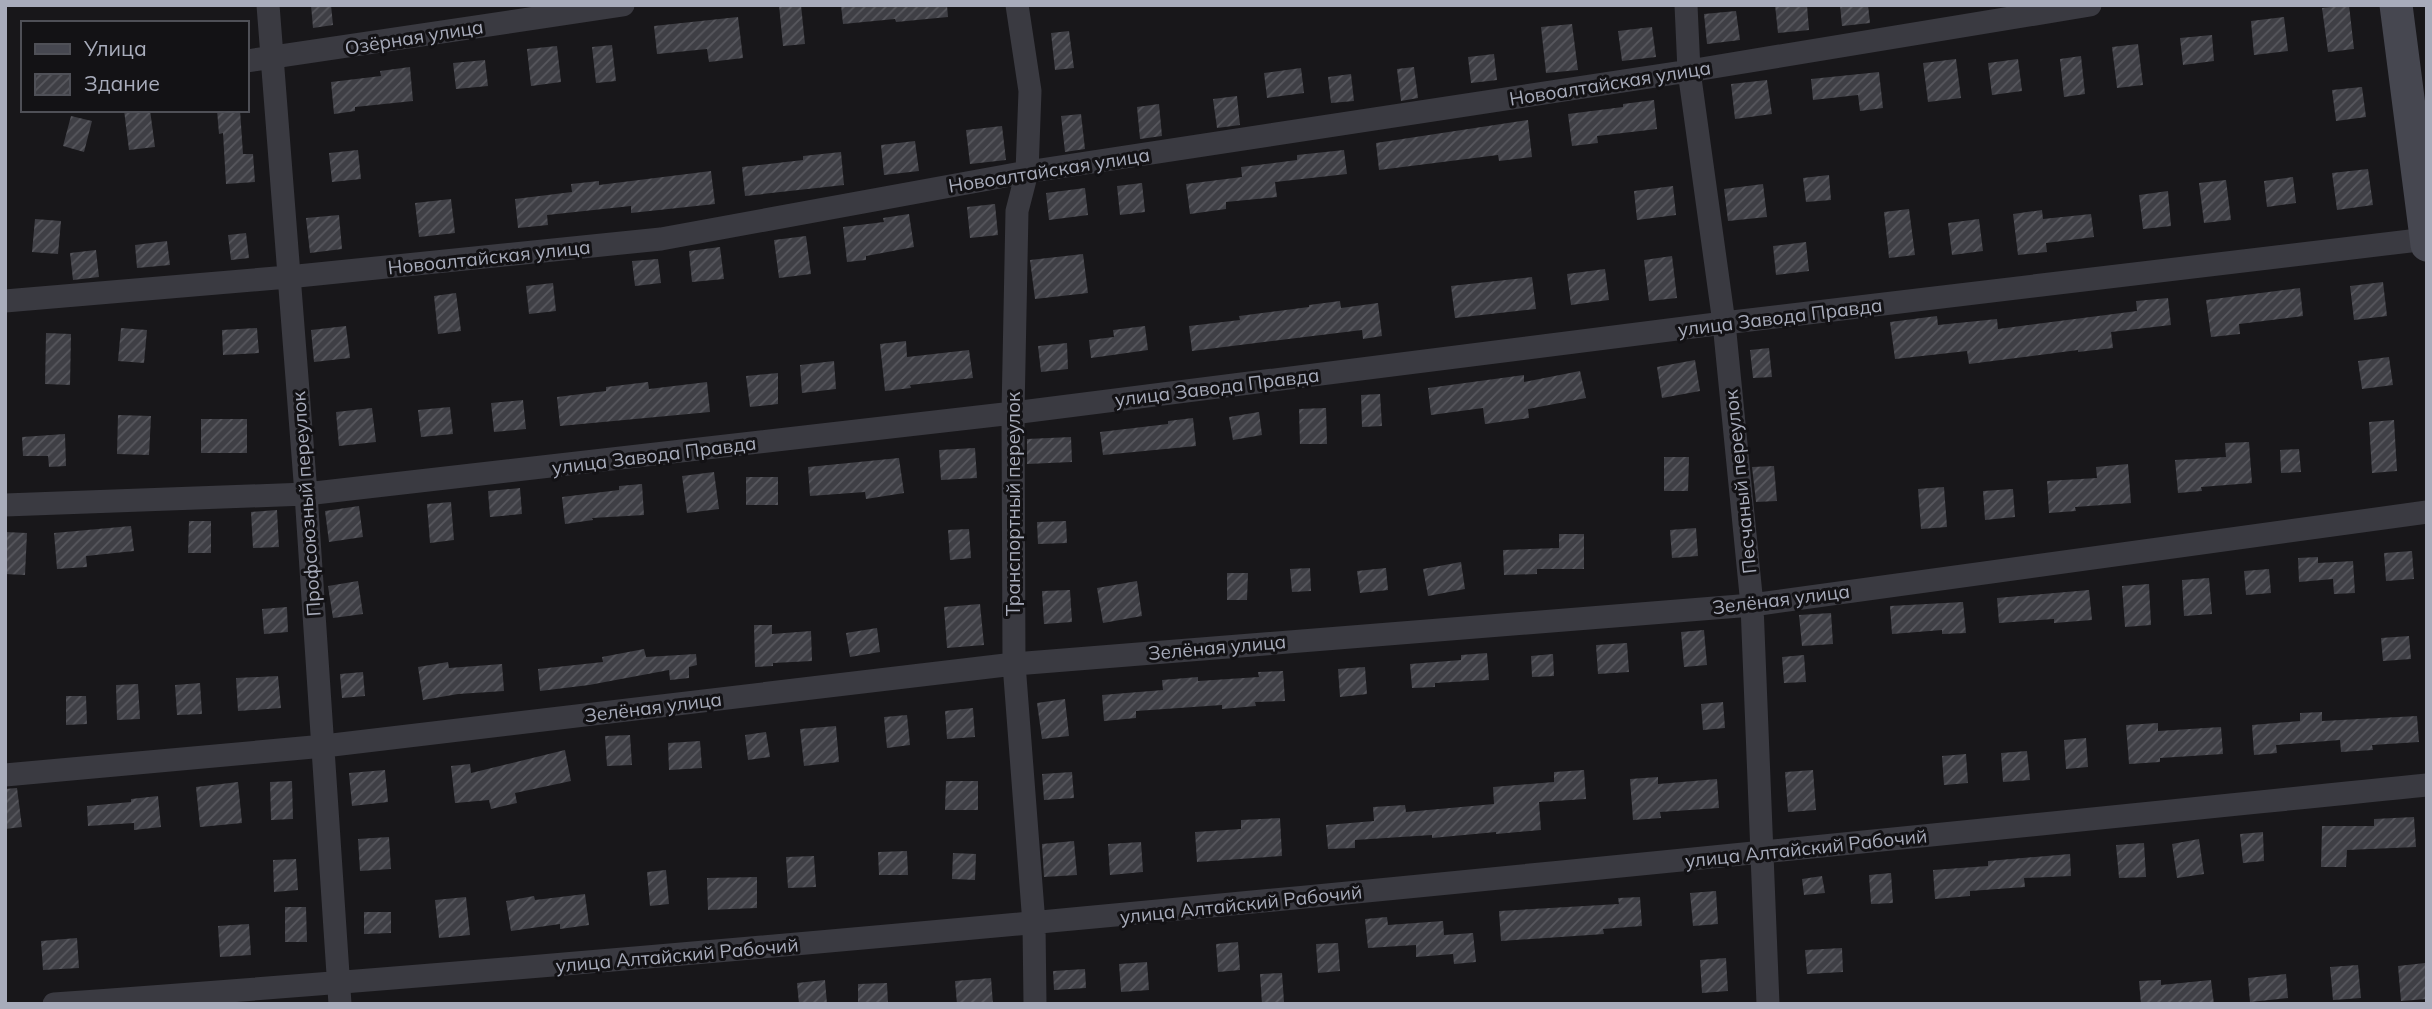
<svg xmlns="http://www.w3.org/2000/svg" width="2432" height="1009" viewBox="0 0 2432 1009" font-family="Mulish,sans-serif">
  <style>
    .building { fill: url(#building-hatch) }
    .lines { fill: none; stroke-linecap: round; stroke-linejoin: round }
    .street { stroke: #3a3a41; stroke-width: 23 }
    .secondary { stroke: #464750; stroke-width: 33 }
    .labels { text-anchor: middle; dominant-baseline: central; stroke-width: 6; stroke-linejoin: round; paint-order: stroke }
    .street-label { font-size: 19px; fill: #a8acbb; stroke: #131215 }
  </style>
  <defs>
    <pattern id="building-hatch" width="6" height="6" patternUnits="userSpaceOnUse" patternTransform="scale(1.75)"><rect width="6" height="6" fill="#3f3f45"/><path d="M-1 1l2-2M0 6l6-6M5 7l2-2" fill="none" stroke="#58585e"/></pattern>
  </defs>
  <rect width="100%" height="100%" fill="#18171a"/>
  <path class="building" d="M311,5H331L333,25L313,28Z
    M779,5H801L805,44L783,46Z
    M841,5H947L948,17L896,22L895,19L843,24Z
    M1775,5H1807L1809,30L1778,33Z
    M1840,5H1868L1870,23L1842,26Z
    M2349,5L2354,49L2328,52L2322,8Z
    M1736,11L1740,40L1707,44L1704,14Z
    M738,17L743,58L709,62L707,49L657,54L654,26Z
    M2284,17L2288,51L2254,55L2251,21Z
    M1572,24L1578,70L1546,73L1541,27Z
    M1652,27L1656,57L1622,61L1618,31Z
    M1069,31L1074,68L1055,70L1051,33Z
    M2212,35L2214,61L2183,65L2180,38Z
    M2138,44L2143,85L2117,88L2112,47Z
    M612,45L616,81L596,83L592,47Z
    M557,46L561,82L531,86L527,49Z
    M1494,54L1497,80L1471,83L1468,57Z
    M2081,56L2085,94L2064,97L2060,59Z
    M1956,59L1961,98L1928,102L1923,63Z
    M2018,59L2022,91L1992,95L1988,63Z
    M485,60L488,86L456,89L453,63Z
    M410,67L413,101L355,107V111L334,114L331,82L381,76L380,71Z
    M1414,67L1418,98L1401,101L1397,69Z
    M1301,68L1304,93L1267,98L1264,73Z
    M1879,72L1883,108L1860,111L1858,95L1813,100L1811,79Z
    M1351,74L1354,101L1331,103L1328,77Z
    M1767,80L1772,114L1735,119L1731,84Z
    M2362,87L2366,117L2336,121L2332,90Z
    M1237,96L1240,125L1217,128L1213,99Z
    M1654,100L1657,129L1597,136L1598,143L1572,146L1568,114L1623,107V104Z
    M1159,104L1162,136L1140,139L1137,107Z
    M124,110H150L155,147L129,150Z
    M217,110H240L243,154H253L255,182L226,184L223,133L219,134Z
    M1081,114L1085,149L1065,152L1061,116Z
    M71,116L92,121L84,152L63,146Z
    M1528,120L1532,157L1499,161L1498,155L1379,170L1376,143Z
    M1002,126L1006,160L970,164L966,130Z
    M915,141L919,171L884,175L881,145Z
    M358,150L361,179L332,182L329,153Z
    M1344,150L1347,174L1275,182L1277,197L1226,202V209L1190,214L1186,184L1242,177L1241,167L1297,160V155Z
    M841,152L844,185L745,196L742,167L803,160V156Z
    M2368,169L2373,205L2337,210L2332,173Z
    M711,171L715,204L631,213V206L547,215L548,225L518,228L515,199L572,192L571,184L599,181V185Z
    M1829,175L1831,200L1806,202L1803,178Z
    M2293,177L2296,203L2267,207L2264,181Z
    M2226,180L2231,220L2204,223L2199,183Z
    M1142,183L1145,212L1120,215L1117,186Z
    M1763,184L1767,217L1728,221L1724,189Z
    M1673,186L1676,215L1637,220L1634,191Z
    M1085,188L1088,215L1049,220L1046,193Z
    M2168,191L2171,226L2143,229L2139,195Z
    M451,199L455,233L419,237L415,203Z
    M995,204L998,235L970,238L967,207Z
    M1909,209L1915,255L1889,258L1884,212Z
    M2042,210L2043,219L2091,214L2094,237L2046,243L2047,252L2018,255L2013,214Z
    M909,214L914,247L866,256V260L847,262L843,227L884,222L883,218Z
    M339,215L342,249L310,253L306,218Z
    M35,219L61,221L58,254L32,252Z
    M1979,219L1983,251L1952,255L1948,223Z
    M246,233L249,258L231,260L228,235Z
    M806,236L811,274L779,278L774,240Z
    M167,241L170,265L137,268L135,245Z
    M1806,242L1809,271L1776,275L1773,246Z
    M720,247L724,279L692,282L689,251Z
    M96,250L99,277L73,280L70,253Z
    M1083,254L1088,293L1035,299L1030,260Z
    M1672,256L1677,298L1649,301L1644,260Z
    M658,259L661,283L635,286L632,261Z
    M1605,269L1609,300L1571,305L1567,274Z
    M1532,277L1536,309L1455,318L1451,286Z
    M2383,282L2387,316L2354,320L2350,286Z
    M553,283L556,311L529,314L526,286Z
    M2300,288L2303,316L2239,324L2240,334L2211,337L2206,300Z
    M456,293L461,331L438,334L434,296Z
    M2168,298L2171,325L2111,332L2113,348L2078,352V350L1969,364L1967,351L1895,359L1890,322L1937,316L1938,325L1997,319L1998,329L2137,311L2136,301Z
    M1340,301L1341,308L1378,303L1382,336L1363,339L1362,330L1192,351L1189,326L1240,320L1239,316L1309,307V305Z
    M346,326L350,358L314,362L311,330Z
    M1145,326L1148,350L1091,358L1089,340L1114,337L1113,330Z
    M121,328L147,330L144,363L118,361Z
    M257,328L259,353L223,355L222,330Z
    M46,333L71,334L70,385L45,384Z
    M906,341L907,357L969,350L973,378L910,385L911,388L885,391L880,344Z
    M1067,343L1068,369L1041,372L1038,346Z
    M1769,348L1772,377L1753,378L1750,350Z
    M2389,357L2393,385L2362,389L2358,361Z
    M1695,360L1700,391L1662,398L1657,367Z
    M834,361L836,389L802,393L800,365Z
    M1580,371L1586,398L1528,409L1529,418L1485,424L1483,408L1431,415L1428,388L1524,375V382Z
    M778,373V404L750,407L746,376Z
    M648,382L649,389L707,382L710,412L560,426L557,397L606,391V387Z
    M1380,394L1382,426L1362,427L1361,395Z
    M523,400L526,429L494,432L491,403Z
    M450,407L453,434L421,437L418,410Z
    M372,408L376,442L339,446L336,412Z
    M1326,408L1327,444H1300L1299,409Z
    M1259,412L1262,435L1233,440L1229,417Z
    M118,415L151,416L149,455L117,454Z
    M1193,418L1196,446L1103,455L1100,432L1168,424V421Z
    M201,419H247V453H201Z
    M2394,420L2397,471L2372,473L2369,422Z
    M65,434L66,466L49,467L48,456H23L22,437Z
    M1071,437L1072,462L1027,464V439Z
    M2249,442L2252,483L2201,487L2202,491L2178,493L2175,460L2226,457L2225,443Z
    M975,448L977,478L941,480L939,450Z
    M2299,449L2301,472L2281,473L2280,450Z
    M1664,457H1689L1688,491H1664Z
    M899,458L904,493L866,499L865,492L810,496L808,467Z
    M2128,464L2131,503L2075,507L2076,511L2049,513L2047,481L2097,478L2096,467Z
    M1774,466L1777,501L1756,502L1752,467Z
    M714,472L719,509L687,513L682,476Z
    M746,477H778V505H746Z
    M642,484L644,515L592,518L593,520L565,524L562,497L619,490V486Z
    M1944,487L1947,527L1921,529L1918,489Z
    M520,488L522,514L490,517L488,491Z
    M2013,489L2015,517L1985,520L1983,491Z
    M451,502L454,540L430,543L427,504Z
    M359,506L363,537L329,542L325,511Z
    M277,510L279,547L253,548L251,512Z
    M189,521H211V553H188Z
    M1066,521L1067,543L1038,544L1037,522Z
    M131,526L134,551L86,556L87,567L57,569L54,533Z
    M1696,528L1698,556L1672,558L1670,530Z
    M969,529L971,558L950,560L948,530Z
    M5,532L27,533L25,575L5,574Z
    M1559,534H1584V569H1537V574L1504,575L1503,550L1559,548Z
    M2412,551L2414,579L2386,581L2384,553Z
    M2318,557V563L2353,561L2355,593L2334,594L2333,579L2299,582L2298,558Z
    M1461,562L1465,589L1428,596L1423,569Z
    M1310,568L1311,591L1292,592L1290,569Z
    M1386,568L1388,590L1360,593L1357,571Z
    M2269,569L2271,593L2246,595L2244,571Z
    M1227,573H1248L1247,600H1227Z
    M2209,578L2212,614L2184,616L2182,580Z
    M358,581L363,614L333,618L328,586Z
    M1137,581L1142,616L1103,623L1097,588Z
    M2149,584L2151,625L2125,627L2122,586Z
    M1070,590L1072,622L1044,624L1042,591Z
    M2089,590L2092,620L2054,623V619L1999,623L1997,598Z
    M1963,602L1966,633L1942,634V630L1892,634L1890,606Z
    M980,604L984,645L947,648L944,607Z
    M287,607L288,632L264,634L262,609Z
    M1831,613L1833,644L1802,646L1799,615Z
    M754,625H772V634L811,631L812,661L773,663V666L755,667Z
    M877,628L880,652L850,657L846,633Z
    M1704,630L1707,665L1684,667L1681,632Z
    M2409,636L2411,659L2383,661L2381,638Z
    M1627,643L1629,672L1598,674L1596,645Z
    M644,649L646,657L696,654L697,665L689,667V678L670,680L669,670L589,685L540,691L538,669L603,662L602,657Z
    M1487,653L1489,680L1435,683V687L1412,688L1410,664L1461,660V655Z
    M1553,654L1554,676L1532,677L1531,656Z
    M1804,655L1806,682L1784,683L1782,657Z
    M448,662L449,668L502,664L504,691L458,694L423,700L418,667Z
    M1365,667L1367,694L1340,697L1338,669Z
    M1283,671L1285,701L1255,702L1256,706L1222,709V705L1136,711V718L1104,721L1102,695L1163,690L1162,680L1198,677V681L1259,677L1258,672Z
    M363,672L365,696L342,698L340,674Z
    M278,676L281,708L238,711L236,678Z
    M200,683L202,714L177,715L175,685Z
    M138,684L140,719L117,720L116,685Z
    M66,696H86L87,724L66,725Z
    M1065,699L1069,736L1042,739L1037,703Z
    M1723,702L1725,728L1703,730L1701,704Z
    M973,708L975,737L947,739L945,711Z
    M2322,712V721L2417,716L2419,742L2372,745L2373,750L2341,752L2340,740L2276,745L2277,753L2254,755L2252,725L2300,721V713Z
    M907,715L910,745L887,748L884,717Z
    M2158,723V731L2221,727L2223,754L2160,758V762L2129,764L2126,725Z
    M836,726L839,762L804,766L800,729Z
    M766,732L770,757L748,760L745,735Z
    M630,735L632,765L607,766L605,736Z
    M2086,738L2088,767L2066,769L2064,740Z
    M700,741L702,768L669,770L668,743Z
    M565,750L571,781L515,793L517,803L491,809L489,800L455,803L451,766L470,764L471,773Z
    M2027,751L2030,780L2003,782L2001,753Z
    M1966,754L1968,783L1944,785L1942,756Z
    M385,770L388,802L352,806L349,773Z
    M1584,770L1586,799L1539,802L1541,830L1496,834V832L1432,838V835L1355,840V848L1328,849L1326,825L1374,821L1373,807L1405,805L1406,812L1494,804L1493,787L1554,782V772Z
    M1813,770L1816,810L1788,812L1785,772Z
    M1072,772L1074,798L1044,800L1042,774Z
    M1658,777V784L1717,779L1719,808L1660,812L1661,818L1633,820L1630,779Z
    M292,781L293,819L271,820L270,782Z
    M946,781H978V810H945Z
    M238,782L242,823L200,827L196,787Z
    M17,788L22,827L5,829V789Z
    M158,796L161,827L134,830V823L88,826L87,806L131,802V799Z
    M2414,817L2416,847L2347,850L2346,867H2321L2322,826H2374V819Z
    M1280,818L1282,856L1197,862L1195,832L1241,829V820Z
    M2263,832L2264,861L2243,863L2240,834Z
    M389,837L391,869L360,871L358,839Z
    M2199,839L2204,874L2177,878L2172,844Z
    M1074,841L1077,875L1044,877L1042,844Z
    M1141,842L1143,872L1110,875L1108,844Z
    M2144,843L2146,877L2119,878L2116,845Z
    M907,851L908,875H879L878,852Z
    M953,853L976,854L975,880L952,879Z
    M2070,854L2071,876L2024,878L2025,887L1970,891V896L1935,899L1933,870L1988,866V861Z
    M814,856L816,887L788,888L786,857Z
    M296,859L298,890L274,892L273,860Z
    M666,870L669,904L650,906L647,872Z
    M1891,873L1893,903L1871,904L1869,875Z
    M1822,876L1825,893L1804,895L1802,879Z
    M757,877V908L708,910L707,878Z
    M1716,891L1718,924L1693,926L1690,893Z
    M585,894L589,925L560,929V924L511,931L506,901L534,896L535,900Z
    M466,897L470,935L439,938L435,900Z
    M1640,897L1642,926L1603,929L1604,934L1501,941L1499,911L1619,904L1618,898Z
    M285,907H306L307,942H285Z
    M364,912H391V933L364,934Z
    M1387,917L1388,925L1443,921L1444,935L1473,933L1476,962L1454,964L1453,954L1416,957V945L1368,948L1365,919Z
    M249,924L251,955L220,957L218,926Z
    M77,938L79,968L43,970L41,941Z
    M1238,942L1240,970L1218,972L1216,944Z
    M1338,943L1340,971L1318,973L1316,944Z
    M1842,948L1843,972L1807,974L1805,950Z
    M1726,958L1728,991L1702,993L1700,960Z
    M1147,962L1149,990L1121,992L1119,964Z
    M2425,963L2427,999L2401,1001L2398,966Z
    M2358,965L2361,998L2333,1000L2330,967Z
    M1085,969L1086,988L1054,990L1053,971Z
    M1282,973L1284,1002L1262,1004L1260,974Z
    M2286,974L2288,998L2250,1002L2248,978Z
    M991,978L993,1004H957L955,981Z
    M825,980L827,1004H799L797,983Z
    M2161,980V985L2211,980L2214,1004H2141L2139,981Z
    M887,983L888,1004H858V984Z"/>
  <g class="lines">
    <path class="street" d="M268,5L306,494L340,1004
      M1017,5L1030,91L1027,172L1017,211L1013,413L1014,664L1034,924L1035,1004
      M1686,5L1689,71L1724,323L1752,605L1768,1004
      M247,61L623,5
      M5,301L288,277L661,239L1027,172L1689,71L2090,5
      M5,505L306,494L1013,413L1724,323L2427,239
      M5,775L324,746L1014,664L1752,605L2427,512
      M54,1004C846,947 1637,865 2427,785"/>
    <path class="secondary" d="M2396,5L2427,245"/>
  </g>
  <g class="labels">
    <g class="street-label">
      <text transform="translate(414 37) rotate(-9)">Озёрная улица</text>
      <text transform="translate(1610 83) rotate(-9)">Новоалтайская улица</text>
      <text transform="translate(1049 170) rotate(-9)">Новоалтайская улица</text>
      <text transform="translate(489 257) rotate(-6)">Новоалтайская улица</text>
      <text transform="translate(1780 317) rotate(-7)">улица Завода Правда</text>
      <text transform="translate(1217 387) rotate(-7)">улица Завода Правда</text>
      <text transform="translate(654 455) rotate(-7)">улица Завода Правда</text>
      <text transform="translate(1740 482) rotate(-96)">Песчаный переулок</text>
      <text transform="translate(306 504) rotate(-94)">Профсоюзный переулок</text>
      <text transform="translate(1013 504) rotate(-90)">Транспортный переулок</text>
      <text transform="translate(1781 599) rotate(-7)">Зелёная улица</text>
      <text transform="translate(1217 647) rotate(-5)">Зелёная улица</text>
      <text transform="translate(653 707) rotate(-7)">Зелёная улица</text>
      <text transform="translate(1806 848) rotate(-6)">улица Алтайский Рабочий</text>
      <text transform="translate(1241 904) rotate(-6)">улица Алтайский Рабочий</text>
      <text transform="translate(677 955) rotate(-5)">улица Алтайский Рабочий</text>
    </g>
  </g>
  <rect width="2432" height="1009" fill="none" stroke="#a8acbb" stroke-width="14"/>
  <rect x="21" y="21" width="228" height="91" fill="#131215" stroke="#4f5057" stroke-width="2"/>
  <rect x="35" y="44" width="35" height="10" fill="#464750" stroke="#4f5057" stroke-width="2"/>
  <text x="84" y="56" font-size="21" fill="#a8acbb">Улица</text>
  <rect x="35" y="74" width="35" height="21" fill="url(#building-hatch)" stroke="#4f5057" stroke-width="2"/>
  <text x="84" y="91" font-size="21" fill="#a8acbb">Здание</text>
</svg>
